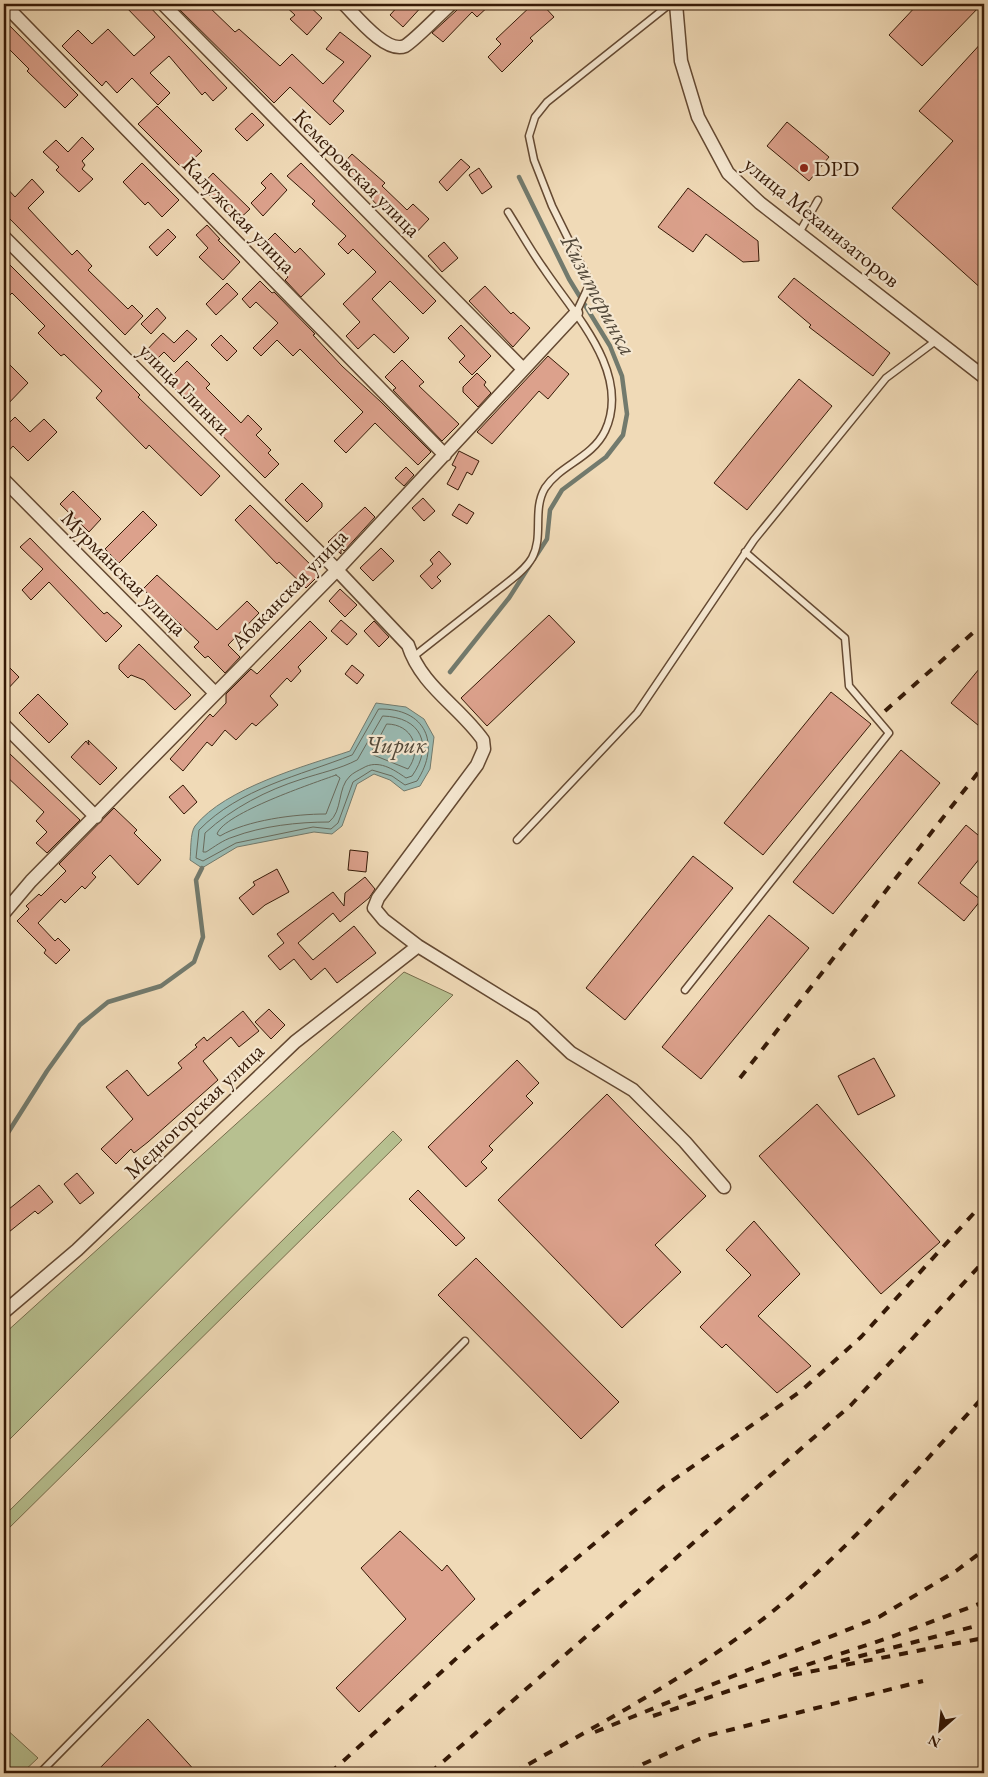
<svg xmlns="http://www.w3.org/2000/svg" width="988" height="1777" viewBox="0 0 988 1777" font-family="'EB Garamond',serif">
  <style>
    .green { fill: #b7c090; stroke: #766c4b }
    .water { fill: #9abab2; stroke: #727a6d }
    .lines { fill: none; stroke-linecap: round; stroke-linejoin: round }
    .shore { stroke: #686a5c; stroke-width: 1 }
    .stream { stroke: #727a6d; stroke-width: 4.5 }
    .building { fill: #dca18c; stroke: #351906 }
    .lane-casing { stroke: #644932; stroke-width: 9 }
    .street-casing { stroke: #644932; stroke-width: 15 }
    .lane { stroke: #f5e7d0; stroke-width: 6 }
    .street { stroke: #f5e7d0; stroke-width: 12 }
    .rail { stroke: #351906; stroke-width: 4; stroke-dasharray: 9 9; stroke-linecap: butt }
    .poi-dot { fill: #8f2418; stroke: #f5e7d0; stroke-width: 2 }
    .labels { text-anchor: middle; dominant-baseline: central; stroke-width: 4.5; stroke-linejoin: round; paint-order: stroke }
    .poi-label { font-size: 22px; fill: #351906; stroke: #f5e7d0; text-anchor: start }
    .street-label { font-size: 22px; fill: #351906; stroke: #f5e7d0 }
    .water-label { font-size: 24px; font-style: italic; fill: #53493a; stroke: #f5e7d0 }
  </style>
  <rect width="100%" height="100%" fill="#f0dab7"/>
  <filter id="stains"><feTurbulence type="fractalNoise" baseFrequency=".004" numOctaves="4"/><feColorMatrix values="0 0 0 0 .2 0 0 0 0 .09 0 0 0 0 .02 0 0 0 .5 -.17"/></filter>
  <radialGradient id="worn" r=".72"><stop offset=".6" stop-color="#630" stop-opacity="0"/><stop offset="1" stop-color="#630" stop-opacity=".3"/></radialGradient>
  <path class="green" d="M404,972L453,995L4,1445V1334Z
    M393,1131L402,1140L4,1533V1516Z
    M4,1727L38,1758L22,1773H4Z"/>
  <path class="water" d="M376,703L406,707L424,719L434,737L430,769L420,786L404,791L390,780L374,774L357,784L342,826L332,834L314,832L237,847L202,868L190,860C191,851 190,833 195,826C225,788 305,766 350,751Z"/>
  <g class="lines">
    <path class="shore" d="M379,709C426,708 441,744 417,781L405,785L392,776L372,770L353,782L338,823L331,829L313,827L236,843L203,861L196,858L199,830C240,788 299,776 352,755Z
      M383,716C421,717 434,745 412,776L406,778C393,769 378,759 363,768C359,770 353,773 350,776C337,788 343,811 329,822C298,822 262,826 233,837C223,840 214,847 206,852H203L205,833C232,808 267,790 302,779C320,773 340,769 357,760Z
      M387,724C412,724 423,749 408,769L371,754Z
      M336,775L340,778L326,814C295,814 247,820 220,836L217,834C224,813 314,783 336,775Z"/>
    <path class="stream" d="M519,177L569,279L610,346L622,376L627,414L623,435L606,457L562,490L550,510L547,539L534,559
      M450,672L509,598L530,565
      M4,1139L47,1071L80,1025L108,1002L161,986L194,962L203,937L196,880L202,868"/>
  </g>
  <path class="building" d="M123,4H147L227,88L213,101L205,92L202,95L169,56L150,73L170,93L158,105L132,78L117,93L106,81L102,86L62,46L78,30L92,44L108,29L134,56L155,37Z
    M174,4H206L235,32L239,29L280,66L292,54L323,84L344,62L326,49L340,32L371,56L333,101L344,111L330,125L290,87L274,103Z
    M283,4H307L322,18L307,35L290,19L295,15Z
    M400,4H424L403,27L390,15Z
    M459,4H491L477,17L472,12L443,42L432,33L457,10Z
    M533,4H542L554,17L530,38L533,41L502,72L488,57L501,44L496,39Z
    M918,4H982L922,66L889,35Z
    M4,20L78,95L65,108L27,71L29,69L4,44Z
    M984,40V291L892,208L953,141L919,111Z
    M157,106L202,151L183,169L138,124Z
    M252,113L264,125L247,141L235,129Z
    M787,122L829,157L809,181L767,146Z
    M82,137L94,149L82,161L85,165L82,169L93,179L79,192L56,170L59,167L43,152L56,140L68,152Z
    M352,154L385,183L382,186L407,210L413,204L429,219L414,235L394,216L391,219L340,167Z
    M461,159L470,167L447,191L439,182Z
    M142,163L179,200L162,217L148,202L145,205L123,182Z
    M301,163L436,301L423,314L390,281L372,299L409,338L394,353L374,334L358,349L346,336L360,322L343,304L376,272L353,249L348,254L338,244L346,236L312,204L315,201L287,176Z
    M479,168L492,187L482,194L469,175Z
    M213,173L250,209L235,223L201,186Z
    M271,173L287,190L263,216L251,203L266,188L261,183Z
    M32,179L44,192L28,208L72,255L77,250L92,266L88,270L128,309L132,305L143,316L125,335L4,213V185L15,197Z
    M688,188L758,241L759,261L743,262L706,234L693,252L658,227Z
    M207,225L220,239L218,240L240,262L223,280L199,257L208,248L196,235Z
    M168,229L176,237L157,256L149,247Z
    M275,233L295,253L300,248L325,274L301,297L285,280L288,277L260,248Z
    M444,242L458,258L442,272L428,256Z
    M4,259L140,395L138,397L220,476L201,496L149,445L146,449L96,398L102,391L64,354L61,356L38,333L45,326L12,293L4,301Z
    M794,278L890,353L873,376L809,327L811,325L778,297Z
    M260,281L272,293L274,292L315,334L313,335L342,366L381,402L431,452L418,465L375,423L346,453L334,441L363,412L300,349L293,356L277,340L261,356L253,348L278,323L256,302L250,308L242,299Z
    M227,283L238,294L216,315L206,304Z
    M485,286L511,314L513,312L530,328L513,347L469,301Z
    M157,308L166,318L151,334L141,324Z
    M461,325L491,356L472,375L459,362L465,356L448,338Z
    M187,330L197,339L174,362L164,352L153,363L143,354L163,333L174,343Z
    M221,335L237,351L227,361L211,345Z
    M548,356L569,374L548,399L539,391L492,444L477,432Z
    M402,360L424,382L419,386L459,424L442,441L393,390L396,388L385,377Z
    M187,361L210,384L206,388L241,423L248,415L262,429L256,435L271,450L268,453L279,464L265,478L167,381Z
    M10,365L28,383L4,408V371Z
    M477,373L486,382L484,385L491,393L478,407L463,392V387Z
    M799,379L832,406L747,510L714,483Z
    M15,417L30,432L44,419L57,432L28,461L13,446L4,456V428Z
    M459,451L479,461L472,475L467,472L458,490L447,484L456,467L452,465Z
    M406,467L414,475L404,486L395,478Z
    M302,483L322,503V507L307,522L285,500Z
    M73,491L101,519L89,532L60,504Z
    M423,498L435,511L424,521L412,508Z
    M459,504L474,513L467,524L452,515Z
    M250,505L320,574L306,588L279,562L277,564L235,520Z
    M365,507L375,517L344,551L341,548V554L328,542Z
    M143,511L157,525L119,563L105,549Z
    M30,538L104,614L107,612L122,626L106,642L49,582L31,600L22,590L43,569L20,547Z
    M381,548L394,561L373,581L360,568Z
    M439,551L451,564L437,577L441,581L432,589L420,576L433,564L430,560Z
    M157,575L217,630L247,601L259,613L228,645L240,657L225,673L208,656L205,658L194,647L199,642L143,589Z
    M340,589L357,605L345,617L329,601Z
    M549,615L575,642L487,726L461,698Z
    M341,620L357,634L347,645L331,631Z
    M310,621L327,638L298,667L301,671L291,682L287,678L270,696L278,705L256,726L252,723L236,740L225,730L212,746L207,742L183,771L170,759L210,714L213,717L226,703V694L251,669L257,674Z
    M374,621L389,637L379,647L364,631Z
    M139,644L191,695L175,710L144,680L131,675L128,678L119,669V665Z
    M4,662L19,677L4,693Z
    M984,663V730L951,703Z
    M352,665L364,675L357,684L345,674Z
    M831,692L871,724L763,855L724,823Z
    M38,694L68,724L49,743L19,713Z
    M88,740L117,768L100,785L71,757L86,741L89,745Z
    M901,750L940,783L833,914L793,882Z
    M10,754L80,820L47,853L36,843L47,832L36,821L44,812L4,774V760Z
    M183,785L197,802L184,814L169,797Z
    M114,808L137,830L134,833L161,860L138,885L110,855L92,873L96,877L85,889L82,886L65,903L61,899L38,923L55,941L58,938L70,950L56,964L44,953L46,950L17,921L29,909L26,906L39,894L41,896L66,871L59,864Z
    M966,825L984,840V853L960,883L981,900L964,921L918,883Z
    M350,850L368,852L366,872L348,870Z
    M693,856L733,888L625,1020L586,988Z
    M277,869L289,892L265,905L253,915L239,898L255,885L253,882Z
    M365,877L375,889L369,898L340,922L333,913L298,943L313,960L354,926L376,953L337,983L325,968L311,980L294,959L280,970L268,956L284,943L277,934L333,892L344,906L345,893Z
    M769,915L809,948L701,1079L662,1047Z
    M269,1009L285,1025L271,1039L255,1022Z
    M243,1011L259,1031L239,1047L231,1037L203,1061L218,1080L148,1142L134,1153L131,1149L116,1164L101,1149L133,1119L106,1087L127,1070L148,1096L182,1068L178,1063L197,1047L195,1045L204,1037L207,1041Z
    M874,1058L895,1096L858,1115L838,1076Z
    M517,1060L539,1083L526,1096L533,1103L489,1146L493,1150L481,1162L487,1168L466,1187L428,1147Z
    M607,1094L706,1196L655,1245L681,1272L622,1328L498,1200Z
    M817,1104L940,1242L881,1294L759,1156Z
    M77,1173L94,1193L80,1204L64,1184Z
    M39,1185L53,1202L38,1214L35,1211L4,1236V1213Z
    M418,1190L465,1238L456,1246L409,1199Z
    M754,1221L800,1274L758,1316L811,1366L777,1393L726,1344L722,1348L700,1327L751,1275L726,1250Z
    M476,1258L619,1402L581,1439L438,1295Z
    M400,1531L442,1571L447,1565L475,1599L359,1712L336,1688L406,1619L361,1568Z
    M148,1719L197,1773H95Z"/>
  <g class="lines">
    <g class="lane-casing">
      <path id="lane" d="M799,233L818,200
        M576,313L590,283L552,206L534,160L529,136L535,117L547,102L670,4
        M413,657C440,636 466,615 493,594C505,584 524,572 532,558C544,536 532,510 545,488C560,465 592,458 605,431C632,373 574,314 544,269C531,251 520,231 508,212
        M517,840L637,713L754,540L886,378L937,340
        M685,990L889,733L849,686L845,638L745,552
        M40,1773L465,1341"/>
    </g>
    <g class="street-casing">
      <path id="street" d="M4,4L445,455
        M163,4L523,369
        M344,4C356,16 386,54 405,46C414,41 442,12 451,4
        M676,4L681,61L698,117L728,173L760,203L984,377
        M4,237L337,570L408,645C421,686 459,706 483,740L484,749L477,765L378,898L374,908L384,920L418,946L533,1017L571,1053L633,1090L685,1142L724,1187
        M4,480L215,693
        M4,725L96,817
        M4,913L31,881L337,570L576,313
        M4,1312L77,1250L295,1042L418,946"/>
    </g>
    <use href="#lane" class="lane"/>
    <use href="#street" class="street"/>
    <path class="rail" d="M885,711L984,623
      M740,1078L984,765
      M841,1661L984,1624
      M793,1675L984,1638
      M653,1716L891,1637L984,1602
      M595,1732L879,1617L956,1571L984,1550
      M330,1773L470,1646L663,1487L801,1391L861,1337L984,1202
      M430,1773L851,1405L984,1261
      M513,1773C599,1724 689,1677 767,1616C848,1551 915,1472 984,1396
      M627,1773L643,1764L706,1736L923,1681"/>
  </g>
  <circle class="poi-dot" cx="804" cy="168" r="5"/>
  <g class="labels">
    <g class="poi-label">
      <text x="814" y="168">DPD</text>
    </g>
    <g class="street-label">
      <text transform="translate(357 173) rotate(45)">Кемеровская улица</text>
      <text transform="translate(239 215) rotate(46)">Калужская улица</text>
      <text transform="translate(822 222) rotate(39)">улица Механизаторов</text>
      <text transform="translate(185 389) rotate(45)">улица Глинки</text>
      <text transform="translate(124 573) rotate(45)">Мурманская улица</text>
      <text transform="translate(289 589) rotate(-46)">Абаканская улица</text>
      <text transform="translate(194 1111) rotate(-44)">Медногорская улица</text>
    </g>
    <g class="water-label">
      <text transform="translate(599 295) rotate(62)">Кизитеринка</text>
      <text x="396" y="744">Чирик</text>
    </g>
  </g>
  <rect width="988" height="1777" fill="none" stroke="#f0dab7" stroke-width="20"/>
  <rect x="5" y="5" width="978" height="1767" fill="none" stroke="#351906" stroke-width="2.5"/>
  <rect x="10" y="10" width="968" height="1757" fill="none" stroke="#351906"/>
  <g transform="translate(940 1730) rotate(207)" stroke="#f5e7d0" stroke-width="4" paint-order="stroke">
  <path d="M0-4L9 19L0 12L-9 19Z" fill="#351906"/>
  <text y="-8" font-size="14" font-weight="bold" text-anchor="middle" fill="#351906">N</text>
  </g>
  <rect width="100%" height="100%" filter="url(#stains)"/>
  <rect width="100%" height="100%" fill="url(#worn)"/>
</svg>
